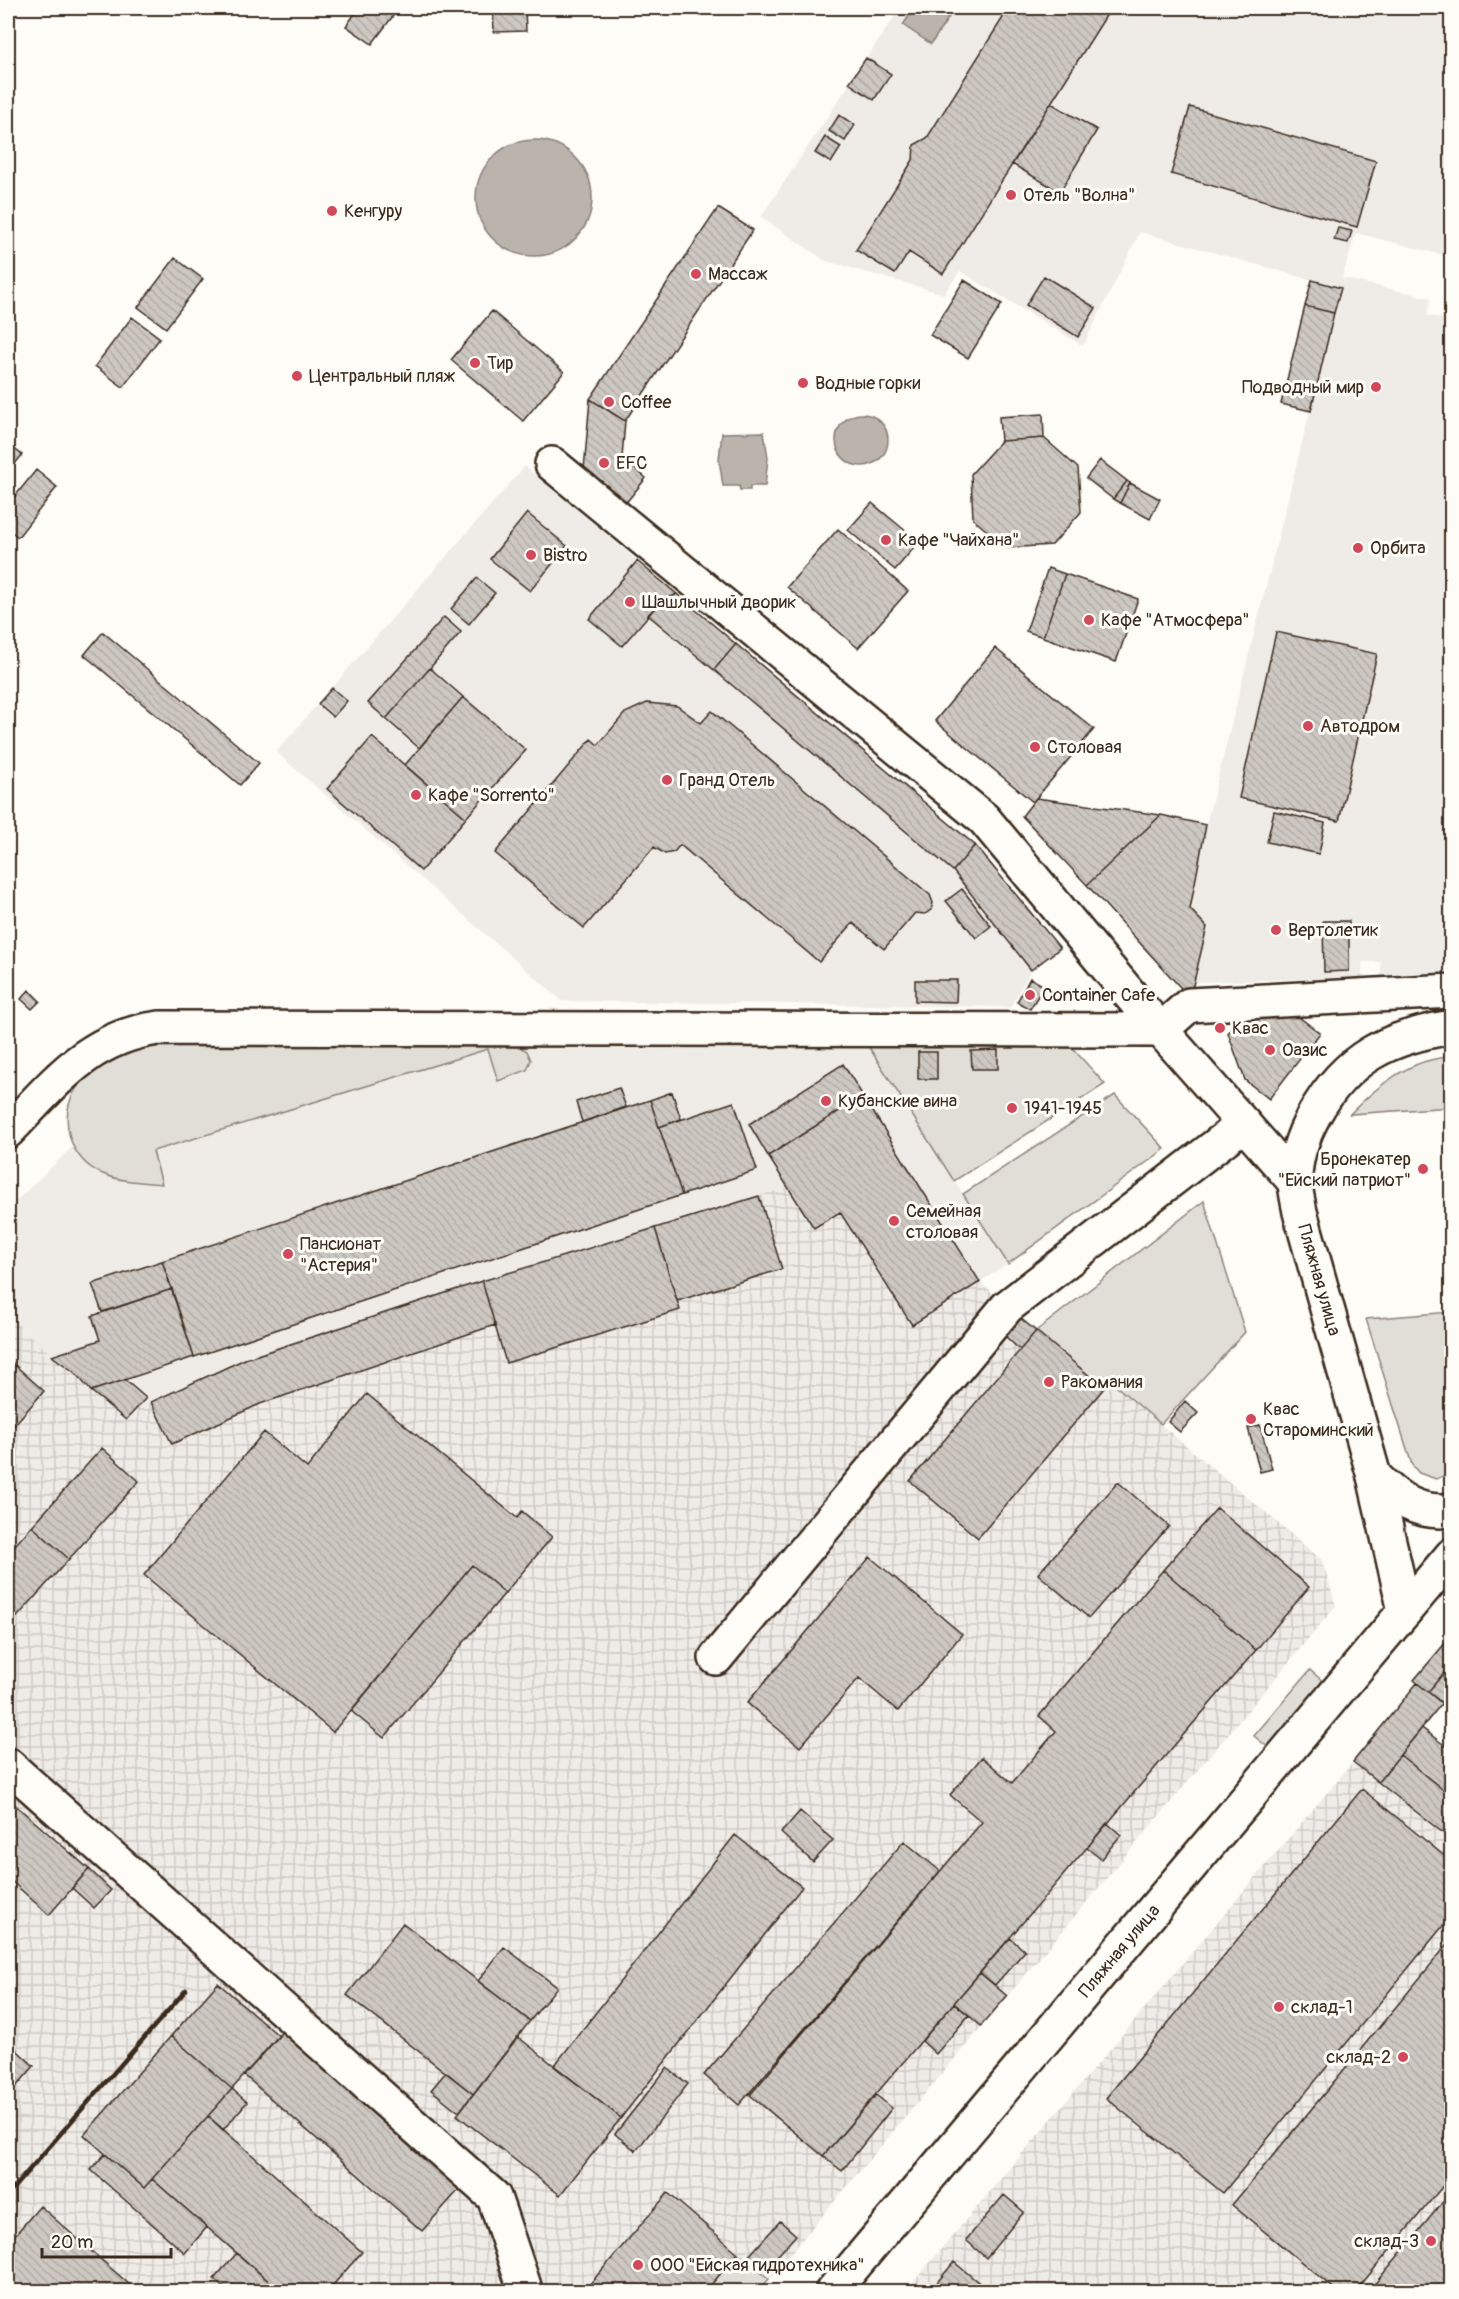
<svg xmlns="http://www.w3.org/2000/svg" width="1459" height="2299" viewBox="0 0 1459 2299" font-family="Pangolin,sans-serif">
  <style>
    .built { fill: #efece7 }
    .industrial { fill: url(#industrial-grid) }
    .green { fill: #e1ded7; stroke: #8e847a; stroke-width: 1.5 }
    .water { fill: #bbb4ad; stroke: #887d74; stroke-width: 1.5 }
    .building { fill: url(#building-back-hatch); stroke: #3b2a1e; stroke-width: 1.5 }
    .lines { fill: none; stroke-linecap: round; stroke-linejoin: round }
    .minor-casing { stroke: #3b2a1e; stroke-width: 38 }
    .minor { stroke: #fdfcf7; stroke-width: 33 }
    .rail { stroke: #3b2a1e; stroke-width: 4.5 }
    .poi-dot { fill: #d1495b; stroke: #fdfcf7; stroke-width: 2 }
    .labels { text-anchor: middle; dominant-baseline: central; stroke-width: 6; stroke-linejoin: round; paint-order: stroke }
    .poi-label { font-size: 18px; fill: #3b2a1e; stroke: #fdfcf7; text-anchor: start }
    .street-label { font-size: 18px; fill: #3b2a1e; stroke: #fdfcf7 }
  </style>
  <defs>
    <pattern id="industrial-grid" width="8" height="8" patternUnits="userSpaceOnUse" patternTransform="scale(1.5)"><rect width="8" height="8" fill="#efece7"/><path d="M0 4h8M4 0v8" fill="none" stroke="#cecbc6"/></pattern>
    <pattern id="building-back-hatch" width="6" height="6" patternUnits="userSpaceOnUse" patternTransform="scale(1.5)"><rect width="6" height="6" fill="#cdc8c2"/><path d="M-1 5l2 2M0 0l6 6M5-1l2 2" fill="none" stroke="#b1aca6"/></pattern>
  </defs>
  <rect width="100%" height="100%" fill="#fdfcf7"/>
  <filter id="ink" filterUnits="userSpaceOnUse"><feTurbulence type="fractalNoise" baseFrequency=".0167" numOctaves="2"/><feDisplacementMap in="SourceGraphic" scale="12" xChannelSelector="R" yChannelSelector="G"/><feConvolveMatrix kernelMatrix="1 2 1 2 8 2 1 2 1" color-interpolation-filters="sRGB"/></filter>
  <g filter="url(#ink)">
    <path class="built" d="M900,8H1451V257L1356,233L1342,278L1431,298L1427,315L1451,321V974L1381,976V962H1362V977L1193,982L1207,927L1190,909L1206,825L1341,288L1140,232L1083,346L960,271L944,294L826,261L761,217Z
      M525,466L975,845L1060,948L1031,970L1010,1007L562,1001L276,752Z
      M865,1041L1008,1264L912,1325L840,1212L788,1187L482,1281L245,1359L126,1420L8,1316V1209L73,1146L68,1127V1111L78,1085L141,1045Z"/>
    <path class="industrial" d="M788,1187L840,1212L912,1325L980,1282L1104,1388L1109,1381L1322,1560L1336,1606L769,2279L738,2254L705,2291H8V1316L126,1420L146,1398L151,1402L245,1359L482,1281Z
      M1353,1762L1451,1840V2291L905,2292Z"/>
    <path class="green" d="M163,1040L516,1045L527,1051L531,1060L527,1070L498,1081L488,1049L153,1151L162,1184C143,1182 121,1182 103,1174C87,1168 75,1154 70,1138C53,1077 117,1053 163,1040Z
      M865,1041H1066L1105,1084L954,1181Z
      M1451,1057V1107L1350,1114C1377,1086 1411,1058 1451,1057Z
      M1115,1095L1165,1149L1008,1264L963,1194Z
      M1204,1201L1245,1332L1161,1424L1110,1381L1104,1388L1036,1331Z
      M1451,1312V1473L1436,1479L1419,1473L1412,1465L1366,1319Z
      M1310,1670L1325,1683L1270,1749L1254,1736Z
      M738,2253L769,2279L758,2291L705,2292Z"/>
    <path class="water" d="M914,8H955L931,44L903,25Z
      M476 198a58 58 0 1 1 116 0a58 58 0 1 1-116 0Z
      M836 440a26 26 0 1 1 52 0a26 26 0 1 1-52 0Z
      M764,432L768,458L765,486H750V490H740L739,486H723L719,459L722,433Z"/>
    <path class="building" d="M359,8H399L372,44L346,26Z
      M493,8H525L526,31L494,32Z
      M1009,8H1111L943,274L909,252L895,274L856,250L913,160L914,145L927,138Z
      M866,58L891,74L874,100L849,83Z
      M1051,103L1097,130L1060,192L1012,164Z
      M1190,107L1376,161L1357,227L1171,174Z
      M839,115L855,125L845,141L829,131Z
      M825,137L841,147L831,163L815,153Z
      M718,208L753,230L625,421L590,399Z
      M1338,228L1352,231L1348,243L1334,240Z
      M175,258L203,279L166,328L138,307Z
      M1044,276L1096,308L1078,337L1026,305Z
      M964,280L1002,304L968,358L930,335Z
      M1312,280L1341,288L1334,313L1305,306Z
      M1305,306L1334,313L1311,411L1281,404Z
      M492,311L564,372L523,421L451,360Z
      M132,317L160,338L123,387L95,366Z
      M590,399L625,421L622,458L646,478L625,504L584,470Z
      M1043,414L1044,438L1001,441L999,417Z
      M1044,438L1078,468L1081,512L1052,545L1007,548L973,519L971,474L1001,441Z
      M8,444L22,455L8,473Z
      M1100,460L1127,481L1113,499L1086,478Z
      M36,470L57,487L18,537L8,529V505Z
      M1127,481L1130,483L1120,503L1113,499Z
      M1130,483L1160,499L1150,519L1120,503Z
      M872,503L919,542L895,570L848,530Z
      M527,513L567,546L530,591L490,559Z
      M838,529L908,591L858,648L787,587Z
      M637,561L677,594L660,602L622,646L589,619Z
      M1048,568L1065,574L1043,637L1026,631Z
      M1065,574L1138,599L1116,662L1043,637Z
      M477,578L495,593L469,624L451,609Z
      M677,594L736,644L714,670L648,615L660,602Z
      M444,617L461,632L386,719L368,703Z
      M103,632L259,763L240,785L84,655Z
      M1276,632L1377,654L1339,821L1239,798Z
      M736,644L975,845L953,871L714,670Z
      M995,648L1094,729L1033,802L935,721Z
      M430,668L463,697L419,748L386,719Z
      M332,688L347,701L333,717L318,704Z
      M463,697L526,750L466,818L405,765Z
      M647,703L677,706L701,723L712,711L930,895L933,903L931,910L925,914L915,913L884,949L853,923L819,962L680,845L674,852L665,854L654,847L584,928L495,853L591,739L598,745L625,713Z
      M372,737L466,818L421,871L327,789Z
      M1036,798L1161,815L1087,885L1022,816Z
      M1274,811L1325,823L1319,854L1267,842Z
      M1161,815L1206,825L1190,909L1207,927L1190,998L1087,885Z
      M975,845L1060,948L1031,970L953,871Z
      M962,889L991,926L976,938L946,901Z
      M1323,921H1349V971L1324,972Z
      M1030,978L1044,986L1030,1009L1017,1002Z
      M915,980H957L956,1002L915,1001Z
      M29,990L40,1001L32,1009L21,999Z
      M1248,1010L1296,1015L1320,1033L1269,1099L1245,1080L1228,1033Z
      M998,1050V1069H972L971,1051Z
      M918,1052H937V1079H918Z
      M843,1064L863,1096L768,1156L749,1124Z
      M619,1088L626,1107L582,1122L576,1102Z
      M672,1092L681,1119L659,1127L650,1100Z
      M863,1096L980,1282L912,1325L840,1212L814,1228L768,1156Z
      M650,1100L682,1195L194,1357L162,1261Z
      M734,1102L757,1170L682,1195L659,1127Z
      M759,1196L782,1269L677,1301L655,1228Z
      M655,1228L680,1310L506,1363L482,1281Z
      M162,1261L172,1289L102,1312L92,1284Z
      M482,1281L495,1325L260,1404L172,1444L151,1402L245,1359Z
      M172,1289L194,1357L91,1391L74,1372L52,1356L100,1340L92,1316Z
      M1020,1318L1036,1331L1020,1350L1005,1336Z
      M1036,1331L1104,1388L978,1538L910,1481Z
      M8,1359L44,1391L8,1432Z
      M125,1380L146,1398L126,1420L91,1391Z
      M367,1394L517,1518L522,1511L552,1537L505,1593L472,1565L333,1732L144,1575L264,1432L307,1468Z
      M1185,1401L1198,1413L1180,1432L1168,1422Z
      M1260,1425L1272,1469L1260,1472L1248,1428Z
      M102,1448L139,1481L69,1559L32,1526Z
      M1118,1482L1169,1526L1089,1618L1038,1574Z
      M1217,1508L1309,1587L1256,1650L1163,1570Z
      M32,1526L69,1559L8,1627V1553Z
      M870,1557L962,1634L898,1711L859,1678L800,1747L747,1703Z
      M472,1565L505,1593L384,1738L351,1711Z
      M1163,1570L1256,1650L823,2156L750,2095L982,1822L950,1795L982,1757L1012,1783L1056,1731L1039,1716Z
      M1452,1635V1663L1428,1692L1414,1680Z
      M1452,1663V1712L1428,1692Z
      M1417,1683L1442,1703L1378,1782L1353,1762Z
      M1422,1728L1452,1751V1797L1400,1755Z
      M1400,1755L1452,1797V1840L1378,1782Z
      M1362,1789L1452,1862V1915L1223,2193L1106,2098Z
      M13,1803L89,1869L49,1915L8,1878V1809Z
      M800,1811L833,1840L813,1862L781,1833Z
      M1107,1823L1121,1835L1101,1859L1087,1848Z
      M735,1835L802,1887L621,2118L554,2066Z
      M904,1841L940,1871L739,2105L704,2075Z
      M89,1869L111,1890L94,1908L72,1888Z
      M403,1923L530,2021L473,2094L347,1995Z
      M1010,1938L1025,1951L995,1985L980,1973Z
      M1452,1939V2175L1355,2292H1338L1232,2205Z
      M504,1947L557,1987L530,2021L478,1981Z
      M980,1973L1007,1996L981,2026L954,2003Z
      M218,1983L279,2036L232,2089L171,2036Z
      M954,2003L969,2015L936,2054L922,2041Z
      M288,2025L466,2182L422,2231L244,2075Z
      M171,2036L232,2089L144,2188L84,2135Z
      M518,2037L621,2118L560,2195L457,2115Z
      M8,2042L34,2066L8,2096Z
      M667,2068L688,2084L636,2151L615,2134Z
      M446,2072L473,2094L459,2112L431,2090Z
      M232,2089L247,2102L223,2130L208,2116Z
      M876,2095L892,2108L842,2171L823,2156Z
      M208,2116L362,2252L327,2292H281L152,2179Z
      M105,2154L144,2188L152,2179L207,2227L185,2253L91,2170Z
      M1452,2191V2292H1368Z
      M668,2193L738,2253L705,2292H583Z
      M1004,2195L1024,2212L986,2258L966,2240Z
      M40,2206L138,2292H8V2243Z
      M780,2221L796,2235L765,2270L749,2256Z
      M237,2253L281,2292H228L214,2279Z
      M954,2262L990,2292H929Z"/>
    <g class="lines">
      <g class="minor-casing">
        <g id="minor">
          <path d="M552,464L984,819L1137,1003L1295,1182"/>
          <path d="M8,1131C55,1083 88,1037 159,1028L1161,1030L1189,1005L1452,991"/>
          <path d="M1374,1476C1397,1499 1418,1515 1452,1510"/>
          <path d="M1405,1611L1374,1476L1300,1212C1298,1201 1295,1190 1295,1180C1295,1156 1303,1135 1314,1115C1346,1057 1389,1037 1452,1027"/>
          <path d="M716,1658L1007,1307L1244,1124"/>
          <path d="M8,1765L494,2197L526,2292"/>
          <path id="s1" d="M832,2292L1452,1555"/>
        </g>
      </g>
      <use href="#minor" class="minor"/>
      <path class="rail" d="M8,2194L186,1990"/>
    </g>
  </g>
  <g class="poi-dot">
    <circle cx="1011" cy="195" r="6"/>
    <circle cx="332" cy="211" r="6"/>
    <circle cx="696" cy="274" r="6"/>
    <circle cx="475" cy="363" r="6"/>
    <circle cx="297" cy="376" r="6"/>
    <circle cx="803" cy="383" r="6"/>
    <circle cx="1376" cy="387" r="6"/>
    <circle cx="609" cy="402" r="6"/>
    <circle cx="604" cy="463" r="6"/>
    <circle cx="886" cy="540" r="6"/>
    <circle cx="1358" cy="548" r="6"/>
    <circle cx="531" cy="555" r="6"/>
    <circle cx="630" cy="602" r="6"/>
    <circle cx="1089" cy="620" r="6"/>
    <circle cx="1308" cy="726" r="6"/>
    <circle cx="1035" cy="747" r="6"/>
    <circle cx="667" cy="780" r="6"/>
    <circle cx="416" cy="795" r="6"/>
    <circle cx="1276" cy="930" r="6"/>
    <circle cx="1030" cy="995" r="6"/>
    <circle cx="1220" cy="1028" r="6"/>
    <circle cx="1270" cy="1050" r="6"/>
    <circle cx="826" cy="1101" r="6"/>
    <circle cx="1012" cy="1108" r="6"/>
    <circle cx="1423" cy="1169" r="6"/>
    <circle cx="894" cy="1221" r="6"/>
    <circle cx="288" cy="1254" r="6"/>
    <circle cx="1049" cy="1382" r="6"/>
    <circle cx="1251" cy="1419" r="6"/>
    <circle cx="1279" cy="2007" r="6"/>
    <circle cx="1403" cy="2057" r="6"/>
    <circle cx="1431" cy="2241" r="6"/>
    <circle cx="638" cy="2265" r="6"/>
  </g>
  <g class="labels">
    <g class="poi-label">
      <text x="1023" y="195">Отель "Волна"</text>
      <text x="344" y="211">Кенгуру</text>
      <text x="708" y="274">Массаж</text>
      <text x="487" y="363">Тир</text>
      <text x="309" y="376">Центральный пляж</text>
      <text x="815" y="383">Водные горки</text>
      <text x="1364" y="387" text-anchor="end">Подводный мир</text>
      <text x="621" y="402">Coffee</text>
      <text x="616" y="463">EFC</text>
      <text x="898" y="540">Кафе "Чайхана"</text>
      <text x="1370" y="548">Орбита</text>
      <text x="543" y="555">Bistro</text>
      <text x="642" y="602">Шашлычный дворик</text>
      <text x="1101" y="620">Кафе "Атмосфера"</text>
      <text x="1320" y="726">Автодром</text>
      <text x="1047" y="747">Столовая</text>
      <text x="679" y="780">Гранд Отель</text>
      <text x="428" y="795">Кафе "Sorrento"</text>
      <text x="1288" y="930">Вертолетик</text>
      <text x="1042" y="995">Container Cafe</text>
      <text x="1232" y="1028">Квас</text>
      <text x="1282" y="1050">Оазис</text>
      <text x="838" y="1101">Кубанские вина</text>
      <text x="1024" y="1108">1941-1945</text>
      <text x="1411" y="1159" text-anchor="end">Бронекатер<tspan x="1411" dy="21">"Ейский патриот"</tspan></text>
      <text x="906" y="1211">Семейная<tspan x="906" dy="21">столовая</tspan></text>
      <text x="300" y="1244">Пансионат<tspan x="300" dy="21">"Астерия"</tspan></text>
      <text x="1061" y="1382">Ракомания</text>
      <text x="1263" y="1409">Квас<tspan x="1263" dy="21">Староминский</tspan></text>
      <text x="1291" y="2007">склад-1</text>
      <text x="1391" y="2057" text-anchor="end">склад-2</text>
      <text x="1419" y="2241" text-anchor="end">склад-3</text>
      <text x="650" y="2265">ООО "Ейская гидротехника"</text>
    </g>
    <g class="street-label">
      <text transform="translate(1319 1280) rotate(74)">Пляжная улица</text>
      <text stroke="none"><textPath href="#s1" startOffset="446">Пляжная улица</textPath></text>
    </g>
  </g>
  <rect width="1459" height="2299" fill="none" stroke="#fdfcf7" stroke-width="30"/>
  <rect x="15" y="15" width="1429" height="2269" fill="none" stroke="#3b2a1e" stroke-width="2" filter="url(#ink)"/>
  <path d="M42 2248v9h129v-9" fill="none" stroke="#3b2a1e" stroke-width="3"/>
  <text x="51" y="2248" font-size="18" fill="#3b2a1e" stroke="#fdfcf7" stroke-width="4.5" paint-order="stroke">20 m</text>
</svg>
